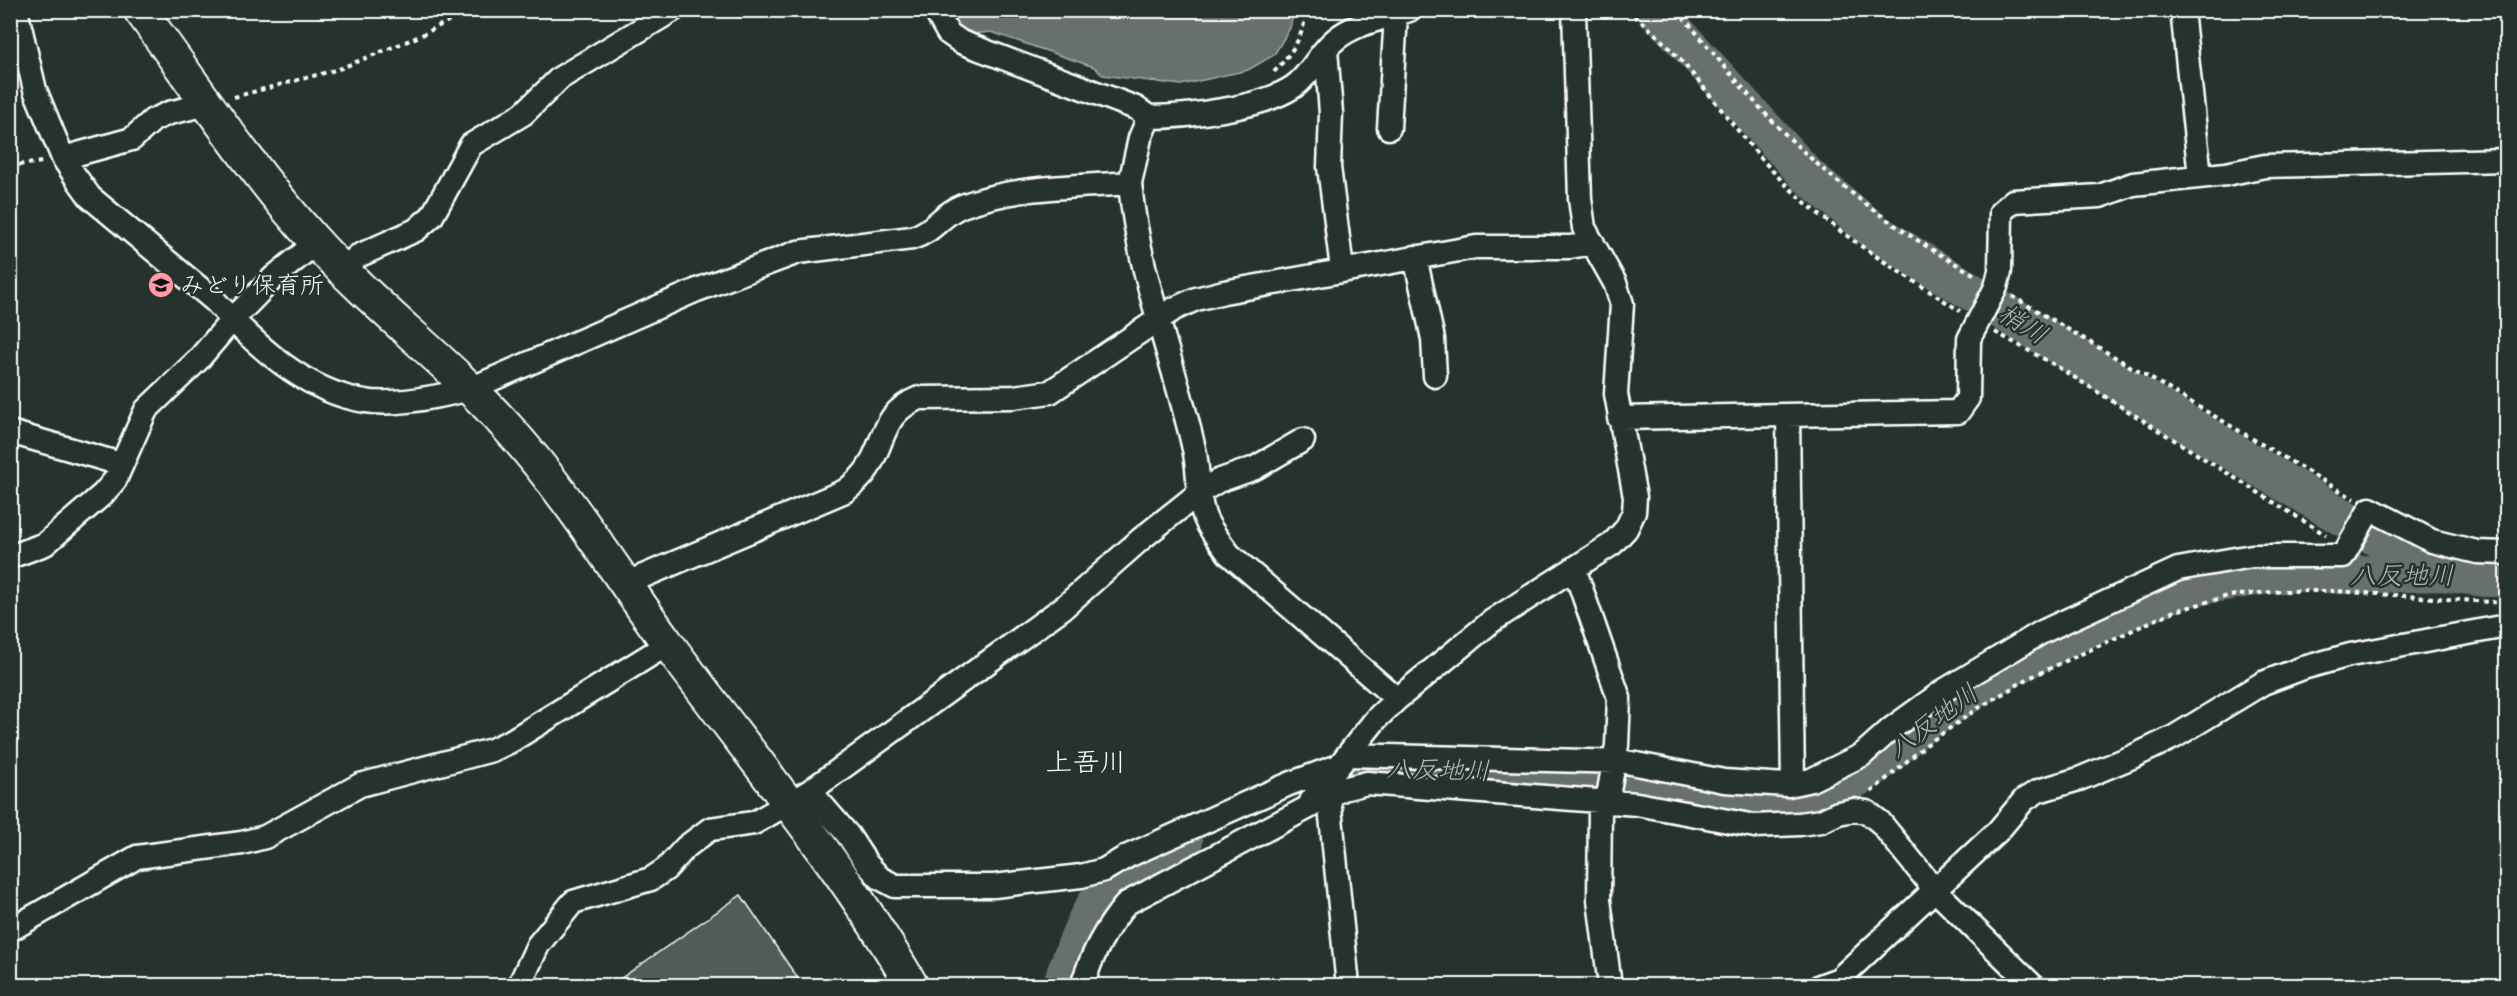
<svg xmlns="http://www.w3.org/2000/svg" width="2517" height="996" viewBox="0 0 2517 996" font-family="Caveat,'Klee One',sans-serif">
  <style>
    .water { fill: #67706c; stroke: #a4a9a7; stroke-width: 1.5 }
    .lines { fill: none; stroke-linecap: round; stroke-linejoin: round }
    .river { stroke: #67706c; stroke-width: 38 }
    .building { fill: #515c57; stroke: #fff; stroke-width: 1.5 }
    .street-casing { stroke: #fff; stroke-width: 27 }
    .secondary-casing { stroke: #fff; stroke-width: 36 }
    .path { stroke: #fff; stroke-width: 4; stroke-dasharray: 4.5 4.5; stroke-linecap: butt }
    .street { stroke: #26332d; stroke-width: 22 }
    .secondary { stroke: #26332d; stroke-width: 32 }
    .labels { text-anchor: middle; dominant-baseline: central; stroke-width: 5; stroke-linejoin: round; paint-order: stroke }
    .poi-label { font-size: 24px; fill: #fff; stroke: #26332d; text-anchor: start }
    .water-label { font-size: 26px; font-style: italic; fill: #b3b8b6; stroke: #26332d }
    .quarter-label { font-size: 27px; fill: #fff; stroke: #26332d }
  </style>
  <rect width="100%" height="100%" fill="#26332d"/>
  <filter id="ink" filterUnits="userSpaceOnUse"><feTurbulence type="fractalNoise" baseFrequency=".0167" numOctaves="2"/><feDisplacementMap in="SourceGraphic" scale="12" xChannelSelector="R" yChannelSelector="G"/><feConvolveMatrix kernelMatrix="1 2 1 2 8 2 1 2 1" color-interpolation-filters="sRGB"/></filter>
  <g filter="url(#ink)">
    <path class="water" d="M945,11H1294L1290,28L1274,55L1248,70L1181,85L1103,75L1094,67L991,32L972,34L950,22Z"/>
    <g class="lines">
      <path class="river" d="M1656,10L1807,175L1876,233L2163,410L2379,539L2439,571
        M1351,768L1443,767
        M1503,770L1574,772L1627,779L1765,805L1795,803L1839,789L1873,768L1916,729L1994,677L2068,638L2123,613L2187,588L2261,576L2307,572L2340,575L2441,572L2484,578H2506
        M1061,986C1092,899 1097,881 1184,841"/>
    </g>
    <path class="building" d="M741,895L803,986H610Z"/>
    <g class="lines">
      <g class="street-casing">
        <path id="street" d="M16,10L35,90L63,158L75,176L90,197L215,301C254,344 305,392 365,401C393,406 442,396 470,389L697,290L798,252L912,238C935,231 941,214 962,206C1014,186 1075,187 1130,183L1140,138L1149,117C1186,117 1262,108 1293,87C1310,76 1319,52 1336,39C1355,23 1385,18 1409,10
          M935,10L948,33L961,42L1136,108L1149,117
          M2182,10L2200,176
          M1326,49L1331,113L1329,167L1342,269
          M1389,128L1396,15
          M63,158L132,139L153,120L169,113L207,104
          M1130,183C1138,275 1174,360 1194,449C1199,469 1197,492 1203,512C1207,528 1220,541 1229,554L1397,699
          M1415,257L1433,339L1435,376
          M344,269L358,256L416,230L432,216L471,145L523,114L560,78L673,10
          M1788,415L1793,784
          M1619,418L1958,412L1968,398L1969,339L1996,287L2000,271L2001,212L2013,201L2100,196L2133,184L2226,174L2265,166L2506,160
          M10,432L121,464
          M10,557L45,544L103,494L115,480L146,410L198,360L232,320L274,277L316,243
          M1574,568L1619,698L1617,745L1609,791L1600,810L1599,900L1610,986
          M627,583L845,491C854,484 862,478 868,468C886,439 882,413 919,398L1014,397L1050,392L1174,309L1196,299L1224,292L1476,247H1570L1593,243
          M1348,755L1626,762L1724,781L1788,785L1811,780L1862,755L1891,729L1945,690L2042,632L2178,569L2252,556H2343L2370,509L2432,541L2477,552L2506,553
          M810,791L1064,607L1141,539L1200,492L1218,481L1255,468L1303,440
          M1329,797L1348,986
          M1311,801L1376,719L1397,699L1492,621L1612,544L1626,529L1634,512L1635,497L1616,394L1622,304L1615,283L1584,228L1580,199L1574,10
          M10,930L137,857L242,843L265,837L360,785L492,750L511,741L668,644
          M519,986L538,945L573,902L651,879L666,869L686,847L710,829L754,823L810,791L848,835L867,864L880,878L895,886H994L1081,876L1104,870L1128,856L1289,784L1338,766
          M1082,986C1092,954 1105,929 1127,903L1343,789L1367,783L1637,804L1755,826L1800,824L1821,821L1838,813L1854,810L1867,812L1880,822L1935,890L2033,986
          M1820,986L1839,979L1998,831L2024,800L2038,791L2079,779L2132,757L2174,737L2263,683L2303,668L2350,655L2506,626"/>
      </g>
      <g class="secondary-casing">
        <path id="secondary" d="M140,10C197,88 250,169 314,240C374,307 448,361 508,428C568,495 615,571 668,644C751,757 842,864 912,986"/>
      </g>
      <path class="path" d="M1627,10C1683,52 1722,115 1768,166C1822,226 1893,267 1960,311
        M1677,10C1711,49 1743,91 1779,128C1839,188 1903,235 1977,276
        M1274,72C1292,52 1304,37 1306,10
        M234,97L339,69L420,36L469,10
        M10,166L42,162
        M2012,296L2354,499
        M1995,332L2053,364L2326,535
        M1871,792L1926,745L1977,709L2029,678L2172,612L2228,596L2284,591H2336L2504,603"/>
      <use href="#street" class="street"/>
      <use href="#secondary" class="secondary"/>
    </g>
  </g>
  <defs>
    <g id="school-disc" transform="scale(1.35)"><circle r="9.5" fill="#ff9aa2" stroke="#26332d"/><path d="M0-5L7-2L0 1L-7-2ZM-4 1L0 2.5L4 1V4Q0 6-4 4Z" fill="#111"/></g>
  </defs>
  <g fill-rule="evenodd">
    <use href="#school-disc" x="161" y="285"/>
  </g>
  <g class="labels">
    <g class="poi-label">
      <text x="180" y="285">みどり保育所</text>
    </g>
    <g class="water-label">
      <text transform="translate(2023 324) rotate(32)">梢川</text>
      <text x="2402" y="575">八反地川</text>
      <text transform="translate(1933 721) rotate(-37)">八反地川</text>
      <text transform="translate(1438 770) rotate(1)">八反地川</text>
    </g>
    <g class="quarter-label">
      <text x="1086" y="762">上吾川</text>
    </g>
  </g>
  <rect width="2517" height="996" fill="none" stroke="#26332d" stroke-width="36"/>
  <rect x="18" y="18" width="2481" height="960" fill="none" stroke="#fff" stroke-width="2" filter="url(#ink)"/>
</svg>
